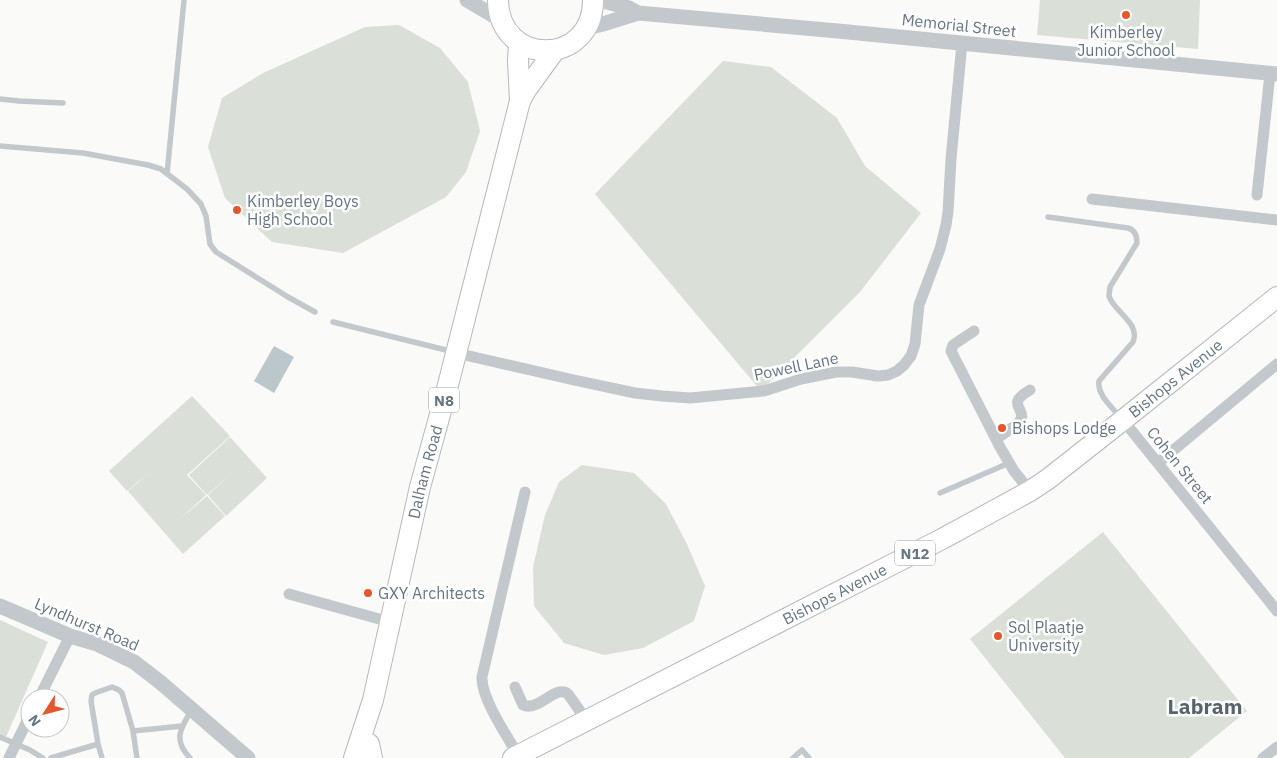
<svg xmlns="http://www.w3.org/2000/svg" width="1277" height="758" viewBox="0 0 1277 758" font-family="'IBM Plex Sans',sans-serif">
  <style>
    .green { fill: #dadfd7 }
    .water { fill: #bbc7cb }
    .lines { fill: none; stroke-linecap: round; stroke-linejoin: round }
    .trunk-casing { stroke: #b4b9bd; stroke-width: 22 }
    .service { stroke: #c3c8cc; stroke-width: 5.5 }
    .minor { stroke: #c3c8cc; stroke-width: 11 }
    .tertiary { stroke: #c3c8cc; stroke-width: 15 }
    .trunk { stroke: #fff; stroke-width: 20 }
    .poi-dot { fill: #e4572e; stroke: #fff; stroke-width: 2 }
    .labels { text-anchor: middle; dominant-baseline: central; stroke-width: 5; stroke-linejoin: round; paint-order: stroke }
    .shield { fill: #fff; stroke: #939fa8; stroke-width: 1 }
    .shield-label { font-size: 15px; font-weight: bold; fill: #657683 }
    .street-label { font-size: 16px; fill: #657683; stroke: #fff }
    .poi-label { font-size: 16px; fill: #657683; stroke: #fff; text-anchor: start }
    .district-label { font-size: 21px; font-weight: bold; fill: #57646e; stroke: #fff }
  </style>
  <rect width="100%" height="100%" fill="#fafaf8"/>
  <path class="green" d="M1040,0H1200L1198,49L1037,35Z
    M399,25L440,48L468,82L480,131L466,172L446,197L343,253L272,242L225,198L208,147L222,98L263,73L365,27Z
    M723,61L771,67L837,118L865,166L921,213L860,292L761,391L595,194Z
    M192,396L211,416L188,437L211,416L230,436L187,475L206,495L180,519L207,496L225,516L183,554L128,491L154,468L127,491L109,471Z
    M230,437L267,478L226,516L208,495L233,472L207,495L189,475Z
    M582,465L634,473L666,504L687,544L705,586L694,621L643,648L604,655L564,643L534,606L533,567L545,515L559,482Z
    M1103,532L1247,711L1189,758H1065L970,639Z
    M0,620L48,642L6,737L0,734Z"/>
  <path class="water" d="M274,346L294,357L274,393L254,381Z"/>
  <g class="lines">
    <g class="trunk-casing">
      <g id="trunk">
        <path d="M498,0C499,67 593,67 593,0"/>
        <path d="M519,43L518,61L520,101"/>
        <path d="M369,744L372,758"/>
        <path id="s1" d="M354,758L373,700L420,487L447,389L520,101L526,90L555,50"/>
        <path id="s2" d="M513,758L942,539L1030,491L1048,479L1123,420L1277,297"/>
      </g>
    </g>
    <path class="service" d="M0,99L19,101L63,103
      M0,146L83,153L148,165L161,169L187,189L201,204L206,216L210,244L216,252L288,297L315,312
      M167,174L184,0
      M1048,217L1128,228C1135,230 1137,237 1137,243L1110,287C1110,290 1109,293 1109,296C1113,311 1141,323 1133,342L1099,381C1097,395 1112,407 1120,417
      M333,322L454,352
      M940,493L1009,463
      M0,737L30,750L43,758
      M98,744L91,701L92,695L95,693L112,687L119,690L122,693L133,731
      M51,758L98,744L102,758
      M137,758L133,731L182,726
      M190,758C173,740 180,729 191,711
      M793,758L802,750L809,758"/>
    <path class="minor" d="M1257,195L1270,74
      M1092,199L1277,220
      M974,331L953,345L951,351L1000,447L1014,471L1030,491
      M456,353L574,380L635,393L662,396L690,398L764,391L801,379L836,372H852L878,376L888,375L897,371L904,365L911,356L915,344L919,305L940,249L946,225L948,212L951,159L962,43
      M1123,420L1277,611
      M996,439C1002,435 1018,425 1021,419C1026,409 1005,404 1030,390
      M1158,463L1277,364
      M289,594L390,622
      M515,687L523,705C539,712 555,684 568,694L587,721
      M39,698L70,636
      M518,755C507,736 481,698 482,677L525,492
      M9,758L30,715
      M1263,758L1277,747"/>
    <path class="tertiary" d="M467,0L501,20
      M600,0L629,8L638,13L838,31L1277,74
      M587,28L603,24L638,13
      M0,606L70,636L97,644L134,662L160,682L248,758"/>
    <use href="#trunk" class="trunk"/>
  </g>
  <g class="poi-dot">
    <circle cx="1126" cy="15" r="5"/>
    <circle cx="237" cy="210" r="5"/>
    <circle cx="1002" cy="428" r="5"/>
    <circle cx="368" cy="593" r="5"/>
    <circle cx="998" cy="636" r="5"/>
  </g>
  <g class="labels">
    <g class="shield">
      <rect x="429" y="387.5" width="30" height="25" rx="4"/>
      <rect x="895" y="540.5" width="40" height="25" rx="4"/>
    </g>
    <g class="shield-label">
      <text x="444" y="400">N8</text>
      <text x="915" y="553">N12</text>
    </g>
    <g class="street-label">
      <text transform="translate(959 25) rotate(6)">Memorial Street</text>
      <text transform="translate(796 366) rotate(-12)">Powell Lane</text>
      <text stroke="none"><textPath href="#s2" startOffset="766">Bishops Avenue</textPath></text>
      <text transform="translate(1180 465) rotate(51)">Cohen Street</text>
      <text stroke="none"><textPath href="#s1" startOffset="295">Dalham Road</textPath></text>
      <text stroke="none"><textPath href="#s2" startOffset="361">Bishops Avenue</textPath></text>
      <text transform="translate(87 624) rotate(23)">Lyndhurst Road</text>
    </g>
    <g class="poi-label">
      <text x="1126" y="32" text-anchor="middle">Kimberley<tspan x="1126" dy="18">Junior School</tspan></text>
      <text x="247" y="201">Kimberley Boys<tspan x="247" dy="18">High School</tspan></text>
      <text x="1012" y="428">Bishops Lodge</text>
      <text x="378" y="593">GXY Architects</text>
      <text x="1008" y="627">Sol Plaatje<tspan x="1008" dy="18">University</tspan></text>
    </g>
    <g class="district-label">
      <text x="1205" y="706">Labram</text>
    </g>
  </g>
  <g transform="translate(45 713) rotate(234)"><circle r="24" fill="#ffffff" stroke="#c1c8cd"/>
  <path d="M0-4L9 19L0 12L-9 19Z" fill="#e4572e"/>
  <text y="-8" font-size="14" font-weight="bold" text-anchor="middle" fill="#657683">N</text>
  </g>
</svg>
